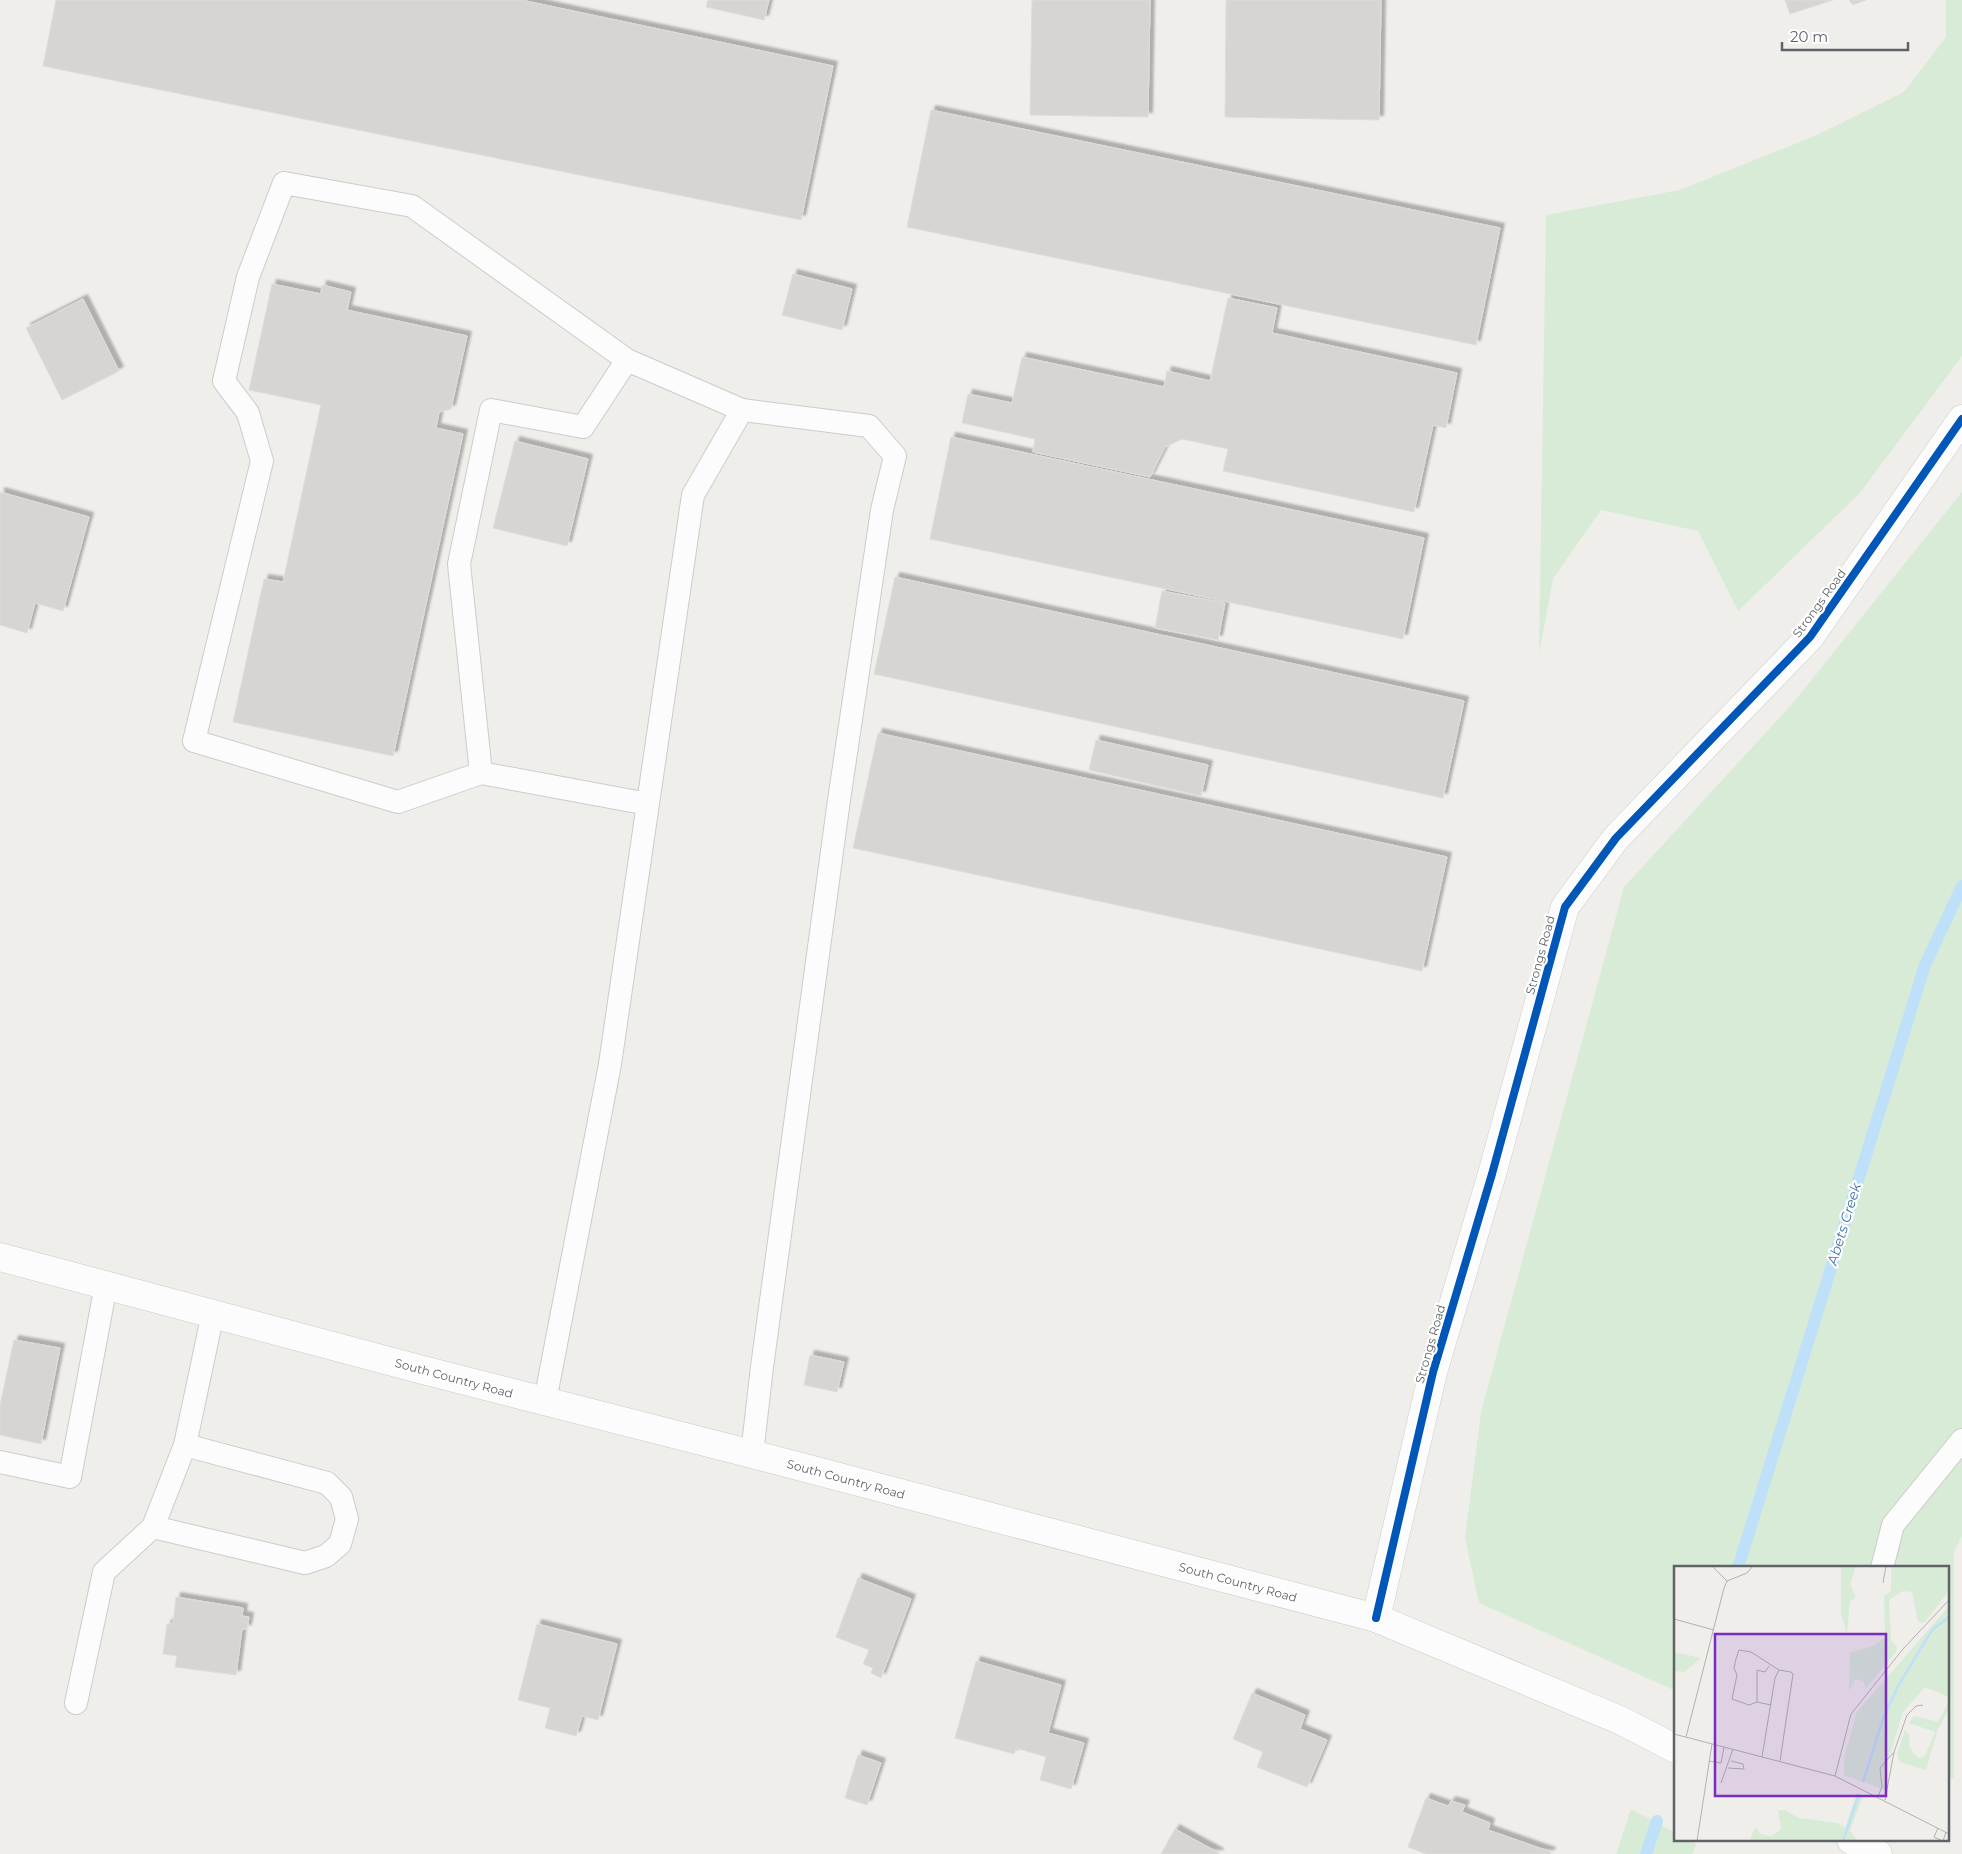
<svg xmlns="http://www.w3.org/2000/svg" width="1962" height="1854" viewBox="0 0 1962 1854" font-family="Montserrat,sans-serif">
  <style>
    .green { fill: #d8ebd6 }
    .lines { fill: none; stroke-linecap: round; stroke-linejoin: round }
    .stream { stroke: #bfe0f9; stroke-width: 12 }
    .building { fill: #d6d5d3; stroke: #deddd9; filter: url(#shadow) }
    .service-casing { stroke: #cbcccc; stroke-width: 24 }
    .minor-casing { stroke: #cbcccc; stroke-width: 29 }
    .secondary-casing { stroke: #cacacb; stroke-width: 29 }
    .service { stroke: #fdfcfc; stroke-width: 22 }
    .minor { stroke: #fdfcfc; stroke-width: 28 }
    .secondary { stroke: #fdfcfc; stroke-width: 28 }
    .cycleway-casing { stroke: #fff; stroke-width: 11 }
    .cycleway { stroke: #0057b8; stroke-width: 8 }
    .labels { text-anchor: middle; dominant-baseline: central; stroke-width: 4.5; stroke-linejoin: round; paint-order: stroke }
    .street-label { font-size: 12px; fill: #5f6368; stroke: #fff }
    .water-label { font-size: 14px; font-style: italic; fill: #4174aa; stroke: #fff }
    .inset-river { fill: none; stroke: #bfe0f9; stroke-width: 2.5 }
    .inset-road { fill: none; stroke: #b1b2b2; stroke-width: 1 }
    .view { fill: #7b2cbf; fill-opacity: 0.15; stroke: #7b2cbf; stroke-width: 2.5 }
    .inset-edge { fill: none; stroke: #5f6368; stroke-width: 2.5 }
  </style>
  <defs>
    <filter id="shadow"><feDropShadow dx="4.5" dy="-4.5" stdDeviation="1" flood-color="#0004"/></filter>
  </defs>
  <rect width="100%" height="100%" fill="#efeeea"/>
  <path class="green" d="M1946,0H1962V356L1859,494L1738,611L1698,531L1601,510L1553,579L1539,653L1546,215L1680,190L1817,135L1904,92L1946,37Z
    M1962,492V1535L1954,1552V1779L1948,1778V1568H1676V1691L1479,1603L1465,1538L1481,1412L1624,887L1793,703Z
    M1631,1809L1676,1833V1840H1689L1696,1844L1692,1854H1616Z"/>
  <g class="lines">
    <path class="stream" d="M1738,1568L1925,965L1962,886
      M1646,1854L1657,1821"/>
  </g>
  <path class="building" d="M56,0H521L833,66L801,220L43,66Z
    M708,0H769L764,20L706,7Z
    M1032,0H1150L1148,117L1030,115Z
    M1226,0H1381L1379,120L1225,117Z
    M1785,0H1833L1790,14Z
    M1849,0H1866L1853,5Z
    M931,110L1500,228L1476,345L907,227Z
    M793,274L852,289L842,330L782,315Z
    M272,284L321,294L322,285L351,292L347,310L467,336L451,409L439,412L436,428L463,434L393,756L233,722L264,579L283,582L321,405L249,390Z
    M1228,298L1277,308L1272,333L1457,373L1446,428L1433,425L1414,512L1223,471L1228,449L1182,439L1165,447L1150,477L1033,452L1035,439L962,423L968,394L1012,403L1022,357L1164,387L1167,371L1210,381Z
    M83,299L119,371L62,400L26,328Z
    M951,437L1424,538L1403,639L930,539Z
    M515,441L588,459L567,546L493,528Z
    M0,492L89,517L63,611L35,603L27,633L0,625Z
    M895,577L1464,701L1443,798L874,674Z
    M1162,591L1225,603L1218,640L1155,628Z
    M878,733L1447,857L1422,971L853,848Z
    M1096,740L1208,765L1201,796L1089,770Z
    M14,1340L60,1348L41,1444L0,1435V1405Z
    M810,1355L844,1362L837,1392L804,1385Z
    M858,1578L911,1599L881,1678L871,1673L873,1668L863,1664L869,1650L836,1637Z
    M176,1597L243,1608L242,1616L249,1617L247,1629H242L236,1675L175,1667L177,1656L163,1654L167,1624H173Z
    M537,1624L617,1644L598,1720L582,1716L576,1736L545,1728L550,1708L518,1700Z
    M976,1661L1061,1685L1048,1733L1084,1743L1071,1789L1040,1780L1046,1757L1016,1748L1014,1754L955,1738Z
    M1252,1693L1305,1715L1300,1729L1327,1740L1307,1787L1257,1767L1263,1752L1233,1739Z
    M858,1755L881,1763L867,1805L845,1798Z
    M1426,1798L1448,1806L1451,1801L1465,1805L1462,1812L1490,1823L1488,1830L1551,1852L1550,1854H1426L1408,1847Z
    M1175,1829L1219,1853V1854H1161Z"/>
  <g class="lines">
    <g class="service-casing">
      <path id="service" d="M481,773L459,564L491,410L583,427L627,360
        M648,804L481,773L398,802L194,741L262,461L248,413L224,381L248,277L284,183L412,206L627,360L742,410
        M545,1401L610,1064L693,495L742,410L869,426L895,456L882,510L839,800L762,1367L752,1454
        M0,1462L70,1477L106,1285
        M153,1527L305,1563L326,1556L340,1544L347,1519L341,1497L327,1483L185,1445
        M1882,1568L1893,1525L1962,1440
        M76,1703L104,1572L153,1527L185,1445L213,1313"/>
    </g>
    <g class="minor-casing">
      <path id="minor" d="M1376,1618L1433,1372L1492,1174L1565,907L1616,838L1810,637L1962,419"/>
    </g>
    <g class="secondary-casing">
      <path id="secondary" d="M0,1257L419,1369L752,1454L1376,1618L1622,1721L1676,1749
        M1851,1840L1878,1854"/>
    </g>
    <use href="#service" class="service"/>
    <use href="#minor" class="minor"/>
    <use href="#secondary" class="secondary"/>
    <g class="cycleway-casing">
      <path id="cycleway" d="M1376,1618L1433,1372L1492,1174L1565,907L1616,838L1810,637L1962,419"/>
    </g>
    <use href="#cycleway" class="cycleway"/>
  </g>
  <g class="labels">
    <g class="street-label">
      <text transform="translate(1819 603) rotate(-54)">Strongs Road</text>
      <text transform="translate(1540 955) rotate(-75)">Strongs Road</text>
      <text transform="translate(1430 1344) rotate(-74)">Strongs Road</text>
      <text transform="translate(454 1378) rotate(15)">South Country Road</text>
      <text transform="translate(846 1479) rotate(15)">South Country Road</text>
      <text transform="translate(1238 1582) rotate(15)">South Country Road</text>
    </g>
    <g class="water-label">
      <text transform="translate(1844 1224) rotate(-73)">Abets Creek</text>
    </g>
  </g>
  <g transform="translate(1674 1566)">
    <rect width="275" height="275" fill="#efeeea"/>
    <path d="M167,0H182L176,18L182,32L176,35L173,68L167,48ZM217,0H275V25L250,57L244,56L238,26L229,25L215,34L217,74L223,81L222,86L192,122L189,115L181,113L175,125L176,87L199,80L211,72L210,30L217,25ZM275,40V131L251,121L229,146L211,204V224L170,209V192L183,146ZM0,86L27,92L10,106L0,105ZM275,135V143L264,163L252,204L226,196L223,188L231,164L236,170L235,179L239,187L245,192L251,190L261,166L235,157L240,150L264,156ZM183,227L189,230L176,264L183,275L76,274L81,261L87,268L98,270L107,263L104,244H111L125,252L164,257L171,262Z" fill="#d8ebd6"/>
    <path class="inset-river" d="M189,216L209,153L224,120L258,64L275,51M169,275L185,228"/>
    <path class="inset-road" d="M38,0L53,15M209,17L212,0M0,53L40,64M83,136V104L91,106L95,100M97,139L83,136L75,139L58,133L63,109L60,102L62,93L65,84L77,86L105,104M0,168L161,210L275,268M12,171L50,22L53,15L73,7L79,0M88,191L101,112L105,104L117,106L119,108L106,195M35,195L47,197L50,181M54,202L70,203L69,198L57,195M161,210L177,148L229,83L275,34M47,217L59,183M204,230L208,221L206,202L220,186M211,234L220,186L233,149L242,140L249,139M264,262L260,271L269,275L272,266M23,275L38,178"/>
    <path class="view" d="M41,68H212V230H41Z"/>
    <rect width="275" height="275" class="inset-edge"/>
  </g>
  <path d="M1782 42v8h126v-8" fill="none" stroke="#5f6368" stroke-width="2.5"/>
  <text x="1790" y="42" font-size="15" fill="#5f6368" stroke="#ffffff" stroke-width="4" paint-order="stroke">20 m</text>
</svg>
